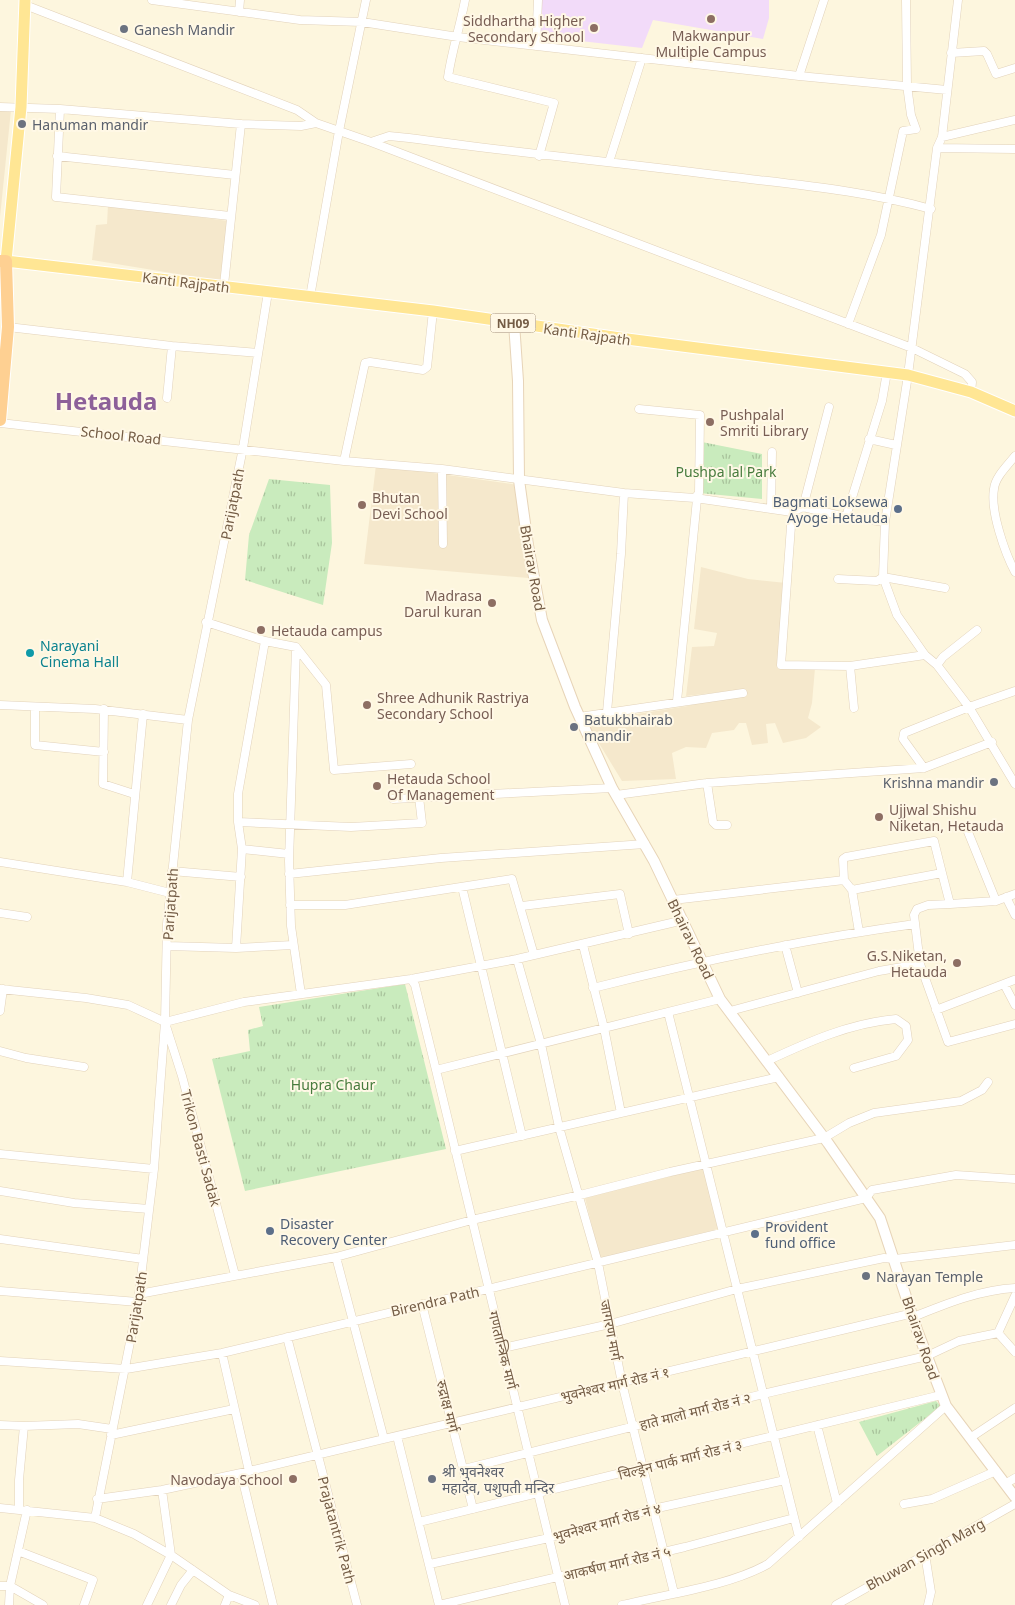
<svg xmlns="http://www.w3.org/2000/svg" width="1015" height="1605" viewBox="0 0 1015 1605" font-family="'Noto Sans','Noto Sans Devanagari',sans-serif">
  <style>
    .residential { fill: #f5e8cc }
    .education { fill: #f2dbf9 }
    .grass { fill: url(#grass-tufts) }
    .lines { fill: none; stroke-linecap: round; stroke-linejoin: round }
    .minor-casing { stroke: #e2d2ba; stroke-width: 9 }
    .secondary-casing { stroke: #e7d4b8; stroke-width: 12 }
    .primary-casing { stroke: #fff; stroke-width: 13 }
    .trunk-casing { stroke: #fff; stroke-width: 14 }
    .minor { stroke: #fff; stroke-width: 8 }
    .secondary { stroke: #fff; stroke-width: 10 }
    .primary { stroke: #ffe694; stroke-width: 11 }
    .trunk { stroke: #fed092; stroke-width: 12 }
    .education-dot { fill: #8d6e63; stroke: #fff8e6; stroke-width: 2 }
    .worship-dot { fill: #6b7280; stroke: #fff8e6; stroke-width: 2 }
    .service-dot { fill: #5c6f8a; stroke: #fff8e6; stroke-width: 2 }
    .culture-dot { fill: #0f9aa8; stroke: #fff8e6; stroke-width: 2 }
    .labels { text-anchor: middle; dominant-baseline: central; stroke-width: 4; stroke-linejoin: round; paint-order: stroke }
    .shield { fill: #fff8e6; stroke: #9e8b75; stroke-width: 1 }
    .shield-label { font-size: 12px; font-weight: bold; fill: #745c45 }
    .education-label { font-size: 14px; fill: #785e54; stroke: #fff8e6; text-anchor: start }
    .worship-label { font-size: 14px; fill: #5b616d; stroke: #fff8e6; text-anchor: start }
    .street-label { font-size: 14px; fill: #745c45; stroke: #fff8e6 }
    .park-label { font-size: 14px; fill: #477b3d; stroke: #fff8e6 }
    .service-label { font-size: 14px; fill: #4e5e75; stroke: #fff8e6; text-anchor: start }
    .culture-label { font-size: 14px; fill: #0d838f; stroke: #fff8e6; text-anchor: start }
    .town-label { font-size: 24px; font-weight: bold; fill: #8d6099; stroke: #fff8e6 }
  </style>
  <defs>
    <pattern id="grass-tufts" width="24" height="20" patternUnits="userSpaceOnUse" patternTransform="scale(1.25)"><rect width="24" height="20" fill="#c9ebbd"/><path d="M3 7l-1-3M5 7V3M7 7l1-3M15 17l-1-3M17 17v-4M19 17l1-3" fill="none" stroke="#a8c29b"/></pattern>
  </defs>
  <rect width="100%" height="100%" fill="#fdf6de"/>
  <path class="residential" d="M11,110L0,217V111Z
    M108,205L228,221L220,281L92,260L96,225L107,224Z
    M376,465L518,485L528,578L364,564Z
    M701,567L748,579L786,583L778,669L815,668L812,703L808,718L821,727L806,738L783,743L775,723L766,724L768,743L752,745L746,723H739L734,730L712,733L706,748L686,747L672,753L676,779L622,781L586,722L688,706L746,689L686,696L692,647L714,646L717,633L694,629Z
    M703,1168L718,1229L600,1258L585,1198Z"/>
  <path class="education" d="M542,0H769V18L763,39L653,20L642,48L537,36Z"/>
  <path class="grass" d="M702,442L762,454V499L699,493Z
    M269,479L330,485L332,543L323,605L245,580L249,535Z
    M405,984L446,1149L245,1191L212,1059L250,1051L248,1030L263,1026L259,1007Z
    M936,1401L941,1406L877,1456L859,1422Z"/>
  <g class="lines">
    <g class="minor-casing">
      <path id="minor" d="M152,0L300,20L362,22L458,37L799,76L947,90
        M465,0C460,27 452,50 448,77L554,103L539,156
        M958,0L942,137L937,148L908,375L885,522L883,577L897,615L925,655L937,665L969,707L1015,784
        M25,5L297,110L316,123
        M239,12L240,0
        M536,46L538,0
        M951,53L984,51L987,54L996,74L1015,68
        M799,76L824,0
        M0,107L60,109L241,124L301,126L316,123L371,142L389,136L409,138C517,153 625,163 733,177C800,185 866,191 931,209
        M60,109L56,197L230,216
        M942,137L1015,120
        M371,142L912,348L965,374L972,382L971,392
        M937,148L1015,149
        M57,156L235,175
        M609,162L642,58
        M224,285L241,124
        M310,297L339,131L366,0
        M848,324L881,235L903,131L916,129L911,115L907,85L906,0
        M8,327L172,346L258,353
        M167,398L172,346
        M639,409L700,415L699,493L695,498
        M0,423L344,461L442,469L624,493L695,498L792,512L803,507L846,517L885,522
        M869,439L896,445
        M1015,456C1008,465 995,477 994,489C990,511 1005,553 1015,572
        M344,461L365,363L370,362L423,370L427,367L433,311
        M442,469L443,544
        M803,507L829,407
        M771,509L772,452
        M792,512L781,665L850,666L925,655
        M846,517L882,401L887,372
        M838,579L877,581L883,577L945,588
        M206,622L265,641L296,647L326,685L334,770L411,764
        M296,647L289,861L291,926L301,994
        M937,665L943,657L977,630
        M850,666L854,708
        M677,701L697,499
        M0,705L95,709L188,720
        M35,707V745L104,752
        M104,709L103,784L134,794
        M607,712L621,554L624,493
        M579,717L743,693
        M924,768L903,739L904,733L969,707L1015,691
        M707,783L713,822L716,825H727
        M616,795L707,783L924,768L992,742
        M393,799L612,788
        M238,822L351,827L422,823L419,797
        M966,827L996,901
        M242,849L289,854
        M0,862L127,882L170,893
        M172,871L241,877
        M289,874L441,858L645,844
        M844,880L852,890L942,873L950,904L996,901L1015,894
        M127,882L143,714
        M462,887L522,1136
        M852,890L859,932
        M1006,897L1015,915
        M673,900L844,880L843,859L846,857L934,841L942,873
        M950,904L928,905L917,909L914,915L920,964L948,1042L1015,1024
        M290,905H345L512,879L534,955
        M522,906L620,894L629,934
        M0,913L27,917
        M583,945L604,1028L621,1113
        M785,945L798,993
        M167,946L236,948L293,945
        M236,948L242,849L238,822V794L265,641
        M517,959L541,1044L559,1127L598,1263L622,1383L674,1593
        M411,979L415,985L436,1070L565,1605
        M1004,984L1015,1005
        M593,988C700,961 806,939 915,924
        M0,989L86,998L128,1005L165,1022L244,1002L411,979L517,959L684,920
        M936,1010L1014,980
        M0,1011L3,989
        M730,1011L879,971L920,964
        M668,1012L799,1537
        M166,1026L182,1076L235,1275
        M0,1051L26,1058L84,1067
        M767,1061C808,1042 850,1023 896,1019L906,1026L908,1040L896,1056L854,1068
        M436,1070L720,999
        M455,1151L779,1077
        M0,1154L154,1169
        M0,1191L74,1203L149,1209
        M0,1239L143,1259
        M336,1257L384,1439
        M0,1291L138,1302
        M139,1294L336,1257L472,1220L580,1195L670,1172L824,1138L849,1123L874,1113L961,1101L982,1090L988,1082
        M422,1304L473,1509
        M998,1333L1015,1296
        M287,1337L357,1605
        M503,1348L610,1324L737,1289L884,1258L895,1259L1015,1245
        M222,1353L249,1471
        M0,1361L126,1369L222,1353L866,1198L872,1190L956,1175L1015,1179
        M0,1425L24,1426L19,1480V1509
        M817,1425L837,1503
        M24,1426L78,1424L112,1429
        M111,1435L234,1409
        M397,1436L439,1605
        M970,1438L1015,1408
        M464,1469L763,1394L927,1356L959,1341L998,1333L1015,1352
        M241,1473L273,1605
        M1005,1484L1015,1478
        M97,1499L162,1490L241,1473L905,1315L913,1317C946,1304 979,1290 1015,1288
        M904,1504L932,1499L996,1471
        M0,1508L95,1518L134,1534L171,1555L229,1595L255,1605
        M95,1518L138,1302L154,1169L165,1022L167,924L188,720L243,448L268,292
        M419,1522L941,1395
        M18,1551L93,1580L84,1605
        M925,1554L931,1592L928,1605
        M430,1564L549,1538L653,1509L785,1480
        M0,1586H10L43,1605
        M9,1605L10,1586L27,1510
        M147,1605L171,1555L162,1490
        M171,1605L181,1585L193,1570
        M225,1605L229,1595
        M439,1605L685,1547L794,1518
        M622,1605C667,1594 729,1586 768,1564L946,1406
        M836,1605L1015,1504"/>
    </g>
    <g class="secondary-casing">
      <path id="secondary" d="M514,323L518,381L519,480L528,545L542,620L575,707L612,788L654,861L720,999L828,1143L880,1218L917,1330L946,1406L1015,1497"/>
    </g>
    <g class="primary-casing">
      <path id="primary" d="M25,0L21,107L6,261L433,311L627,339L908,375L971,392L1015,411"/>
    </g>
    <g class="trunk-casing">
      <path id="trunk" d="M0,261H6L8,327L0,420"/>
    </g>
    <use href="#minor" class="minor"/>
    <use href="#secondary" class="secondary"/>
    <use href="#primary" class="primary"/>
    <use href="#trunk" class="trunk"/>
  </g>
  <g class="education-dot">
    <circle cx="711" cy="19" r="5"/>
    <circle cx="594" cy="28" r="5"/>
    <circle cx="710" cy="422" r="5"/>
    <circle cx="362" cy="505" r="5"/>
    <circle cx="492" cy="603" r="5"/>
    <circle cx="261" cy="630" r="5"/>
    <circle cx="367" cy="705" r="5"/>
    <circle cx="377" cy="786" r="5"/>
    <circle cx="879" cy="817" r="5"/>
    <circle cx="957" cy="963" r="5"/>
    <circle cx="293" cy="1479" r="5"/>
  </g>
  <g class="worship-dot">
    <circle cx="124" cy="29" r="5"/>
    <circle cx="22" cy="124" r="5"/>
    <circle cx="574" cy="727" r="5"/>
    <circle cx="994" cy="782" r="5"/>
    <circle cx="866" cy="1276" r="5"/>
    <circle cx="432" cy="1479" r="5"/>
  </g>
  <g class="service-dot">
    <circle cx="898" cy="509" r="5"/>
    <circle cx="270" cy="1231" r="5"/>
    <circle cx="755" cy="1234" r="5"/>
  </g>
  <circle class="culture-dot" cx="30" cy="653" r="5"/>
  <g class="labels">
    <rect class="shield" x="490.5" y="313.5" width="45" height="19" rx="4"/>
    <g class="shield-label">
      <text x="513" y="323">NH09</text>
    </g>
    <g class="education-label">
      <text x="584" y="20" text-anchor="end">Siddhartha Higher<tspan x="584" dy="16">Secondary School</tspan></text>
      <text x="711" y="35" text-anchor="middle">Makwanpur<tspan x="711" dy="16">Multiple Campus</tspan></text>
      <text x="720" y="414">Pushpalal<tspan x="720" dy="16">Smriti Library</tspan></text>
      <text x="372" y="497">Bhutan<tspan x="372" dy="16">Devi School</tspan></text>
      <text x="482" y="595" text-anchor="end">Madrasa<tspan x="482" dy="16">Darul kuran</tspan></text>
      <text x="271" y="630">Hetauda campus</text>
      <text x="377" y="697">Shree Adhunik Rastriya<tspan x="377" dy="16">Secondary School</tspan></text>
      <text x="387" y="778">Hetauda School<tspan x="387" dy="16">Of Management</tspan></text>
      <text x="889" y="809">Ujjwal Shishu<tspan x="889" dy="16">Niketan, Hetauda</tspan></text>
      <text x="947" y="955" text-anchor="end">G.S.Niketan,<tspan x="947" dy="16">Hetauda</tspan></text>
      <text x="283" y="1479" text-anchor="end">Navodaya School</text>
    </g>
    <g class="worship-label">
      <text x="134" y="29">Ganesh Mandir</text>
      <text x="32" y="124">Hanuman mandir</text>
      <text x="584" y="719">Batukbhairab<tspan x="584" dy="16">mandir</tspan></text>
      <text x="984" y="782" text-anchor="end">Krishna mandir</text>
      <text x="876" y="1276">Narayan Temple</text>
      <text x="442" y="1471">श्री भुवनेश्वर<tspan x="442" dy="16">महादेव, पशुपती मन्दिर</tspan></text>
    </g>
    <g class="street-label">
      <text transform="translate(186 282) rotate(7)">Kanti Rajpath</text>
      <text transform="translate(587 334) rotate(8)">Kanti Rajpath</text>
      <text transform="translate(121 435) rotate(6)">School Road</text>
      <text transform="translate(232 504) rotate(-79)">Parijatpath</text>
      <text transform="translate(533 568) rotate(80)">Bhairav Road</text>
      <text transform="translate(170 904) rotate(-86)">Parijatpath</text>
      <text transform="translate(691 939) rotate(64)">Bhairav Road</text>
      <text transform="translate(201 1148) rotate(75)">Trikon Basti Sadak</text>
      <text transform="translate(435 1301) rotate(-13)">Birendra Path</text>
      <text transform="translate(136 1307) rotate(-81)">Parijatpath</text>
      <text transform="translate(611 1330) rotate(79)">जागरण मार्ग</text>
      <text transform="translate(921 1338) rotate(71)">Bhairav Road</text>
      <text transform="translate(503 1350) rotate(76)">गणतान्त्रिक मार्ग</text>
      <text transform="translate(615 1384) rotate(-13)">भुवनेश्वर मार्ग रोड नं १</text>
      <text transform="translate(448 1406) rotate(76)">रुद्राक्ष मार्ग</text>
      <text transform="translate(695 1411) rotate(-14)">हाते मालो मार्ग रोड नं २</text>
      <text transform="translate(680 1459) rotate(-14)">चिल्ड्रेन पार्क मार्ग रोड नं ३</text>
      <text transform="translate(607 1522) rotate(-15)">भुवनेश्वर मार्ग रोड नं ४</text>
      <text transform="translate(337 1530) rotate(75)">Prajatantrik Path</text>
      <text transform="translate(925 1554) rotate(-29)">Bhuwan Singh Marg</text>
      <text transform="translate(617 1563) rotate(-13)">आकर्षण मार्ग रोड नं ५</text>
    </g>
    <g class="park-label">
      <text x="726" y="471">Pushpa lal Park</text>
      <text x="333" y="1084">Hupra Chaur</text>
    </g>
    <g class="service-label">
      <text x="888" y="501" text-anchor="end">Bagmati Loksewa<tspan x="888" dy="16">Ayoge Hetauda</tspan></text>
      <text x="280" y="1223">Disaster<tspan x="280" dy="16">Recovery Center</tspan></text>
      <text x="765" y="1226">Provident<tspan x="765" dy="16">fund office</tspan></text>
    </g>
    <g class="culture-label">
      <text x="40" y="645">Narayani<tspan x="40" dy="16">Cinema Hall</tspan></text>
    </g>
    <g class="town-label">
      <text x="106" y="400">Hetauda</text>
    </g>
  </g>
</svg>
